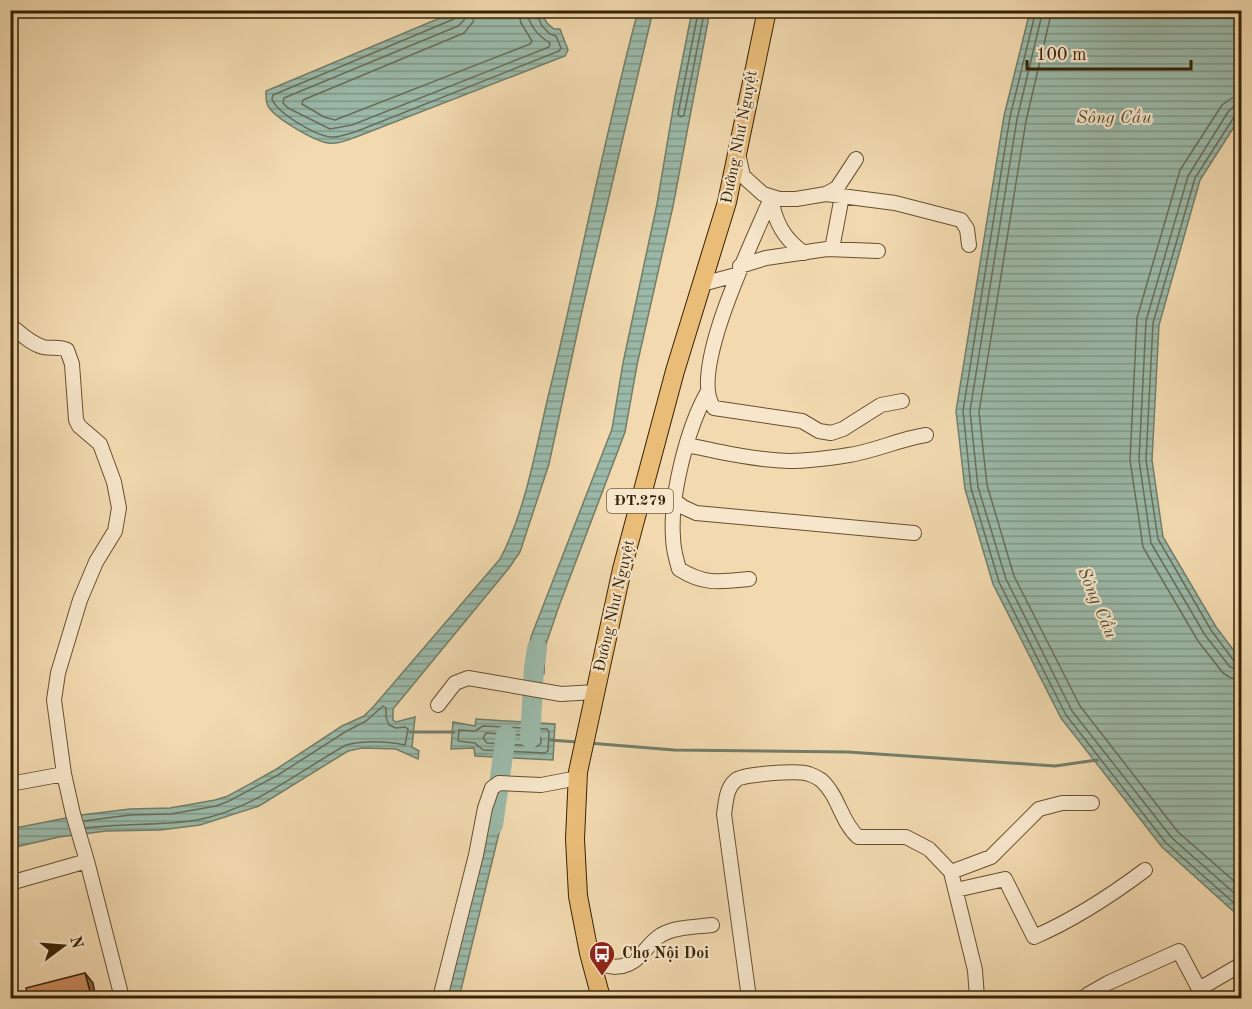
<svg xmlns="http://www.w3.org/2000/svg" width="1252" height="1009" viewBox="0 0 1252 1009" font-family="'Old Standard TT',serif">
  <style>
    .water { fill: url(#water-rules); stroke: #737e68; stroke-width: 1.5 }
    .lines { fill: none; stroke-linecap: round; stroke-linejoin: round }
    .shore { stroke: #696e58; stroke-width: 1.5 }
    .stream { stroke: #737e68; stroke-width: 3 }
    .river { stroke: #9bbaaa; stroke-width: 20 }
    .minor-casing { stroke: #665030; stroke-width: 16 }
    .major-casing { stroke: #372305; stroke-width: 20 }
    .minor { stroke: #f7e6cb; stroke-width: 14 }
    .major { stroke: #e9bc78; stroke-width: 18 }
    .shaded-wall { fill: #8d6142; stroke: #372305; stroke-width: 1.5 }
    .building { fill: #ca8a5e; stroke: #372305; stroke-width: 1.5 }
    .labels { text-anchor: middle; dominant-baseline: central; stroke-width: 4.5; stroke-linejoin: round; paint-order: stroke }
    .shield { fill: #f7e6cb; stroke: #715e40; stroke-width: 1.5 }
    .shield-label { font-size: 15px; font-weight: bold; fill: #372305 }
    .street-label { font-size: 16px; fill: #372305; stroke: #f7e6cb }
    .poi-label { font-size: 16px; font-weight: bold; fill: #372305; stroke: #f7e6cb; text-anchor: start }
    .water-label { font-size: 18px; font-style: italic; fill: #555037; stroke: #f7e6cb }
  </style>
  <defs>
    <pattern id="water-rules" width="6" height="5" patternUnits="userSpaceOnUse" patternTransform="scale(1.5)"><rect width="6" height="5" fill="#9bbaaa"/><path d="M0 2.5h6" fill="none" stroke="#7f9788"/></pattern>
  </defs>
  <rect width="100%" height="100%" fill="#f2d9af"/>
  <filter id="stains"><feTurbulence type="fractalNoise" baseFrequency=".00333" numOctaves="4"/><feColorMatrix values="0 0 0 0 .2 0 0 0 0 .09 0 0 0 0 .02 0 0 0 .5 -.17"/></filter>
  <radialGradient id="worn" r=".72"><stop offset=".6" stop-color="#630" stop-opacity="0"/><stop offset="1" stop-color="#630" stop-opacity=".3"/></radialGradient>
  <path class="water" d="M459,10L540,11L547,23L554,29H560L568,50L565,56L356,137C348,140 337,145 328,143C314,141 279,120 270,109C266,104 266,99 266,91Z
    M638,11H653L581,315L549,464L520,552L509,568L393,709V720L396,722L415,717L412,747L419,751L418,759L396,749L362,748L348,751L259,806L200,825L160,830L106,831L59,837L11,848L10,829L81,815L130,809L170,808L215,800L228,796L275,770L342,726L364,716L374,706L500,559C526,510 536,447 549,393C580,266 604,137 638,11Z
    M692,11H710L673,206L637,365L625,432L559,606L545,647L544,674L525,673L531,637L612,429L623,363L657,204L675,97Z
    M1030,11H1241V116L1200,180L1159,325L1152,460L1163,537L1216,627L1241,660V918L1162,847L1061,718L993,584L965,489L956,411L1004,116Z
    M476,719L555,724L553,760L475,756L474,748L451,749L453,722L475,726Z
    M499,799L503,801L501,825L459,998H444L491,801Z"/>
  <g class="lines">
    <path class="shore" d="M458,10V15L454,19L273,95L272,99C277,113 316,136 331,137C339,138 347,134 355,132L559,51L561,48L556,36L550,34L542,26L535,10
      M466,10L464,20L458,26L284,98L283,103L288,108L330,129L352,125L549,47L550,43C538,36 528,24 527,10
      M475,10L473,22L464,33L303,100L302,104L324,117L335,120L530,44L532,41L521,23L518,10
      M1036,10L1010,117L963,411L971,488L999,582L1066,715L1166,843L1242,910
      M1043,10L1017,119L970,411L978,487L1006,579L1072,711L1172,838L1242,900
      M1052,10L1026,121L979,412L987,485L1014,576L1080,706L1178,832L1242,888
      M700,16L703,19L701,29L684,115L681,117L678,114L697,18Z
      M1242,97L1232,98L1222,105L1180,170L1137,318L1130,460L1143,547L1198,641L1223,673L1231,678L1242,680
      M1242,106L1233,107L1228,112L1188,176L1146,321L1139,460L1151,543L1205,635L1230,667L1242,671
      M1242,114L1234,117L1195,178L1153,323L1146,460L1158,539L1211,630L1234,661L1242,663
      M483,726L547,729L549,732L548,751L545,753L483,750L475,743L458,741L459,730L475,731Z
      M486,733L538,736L541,738V743L538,746L487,743L483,738Z
      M84,821L130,815L171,814L216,806L229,801L278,775L345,732L366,721L383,706L386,708V717L389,725L396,728L405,727L408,729L405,745C385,741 366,740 346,745C298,772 252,810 197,820C160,826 123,823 86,828"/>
    <path class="stream" d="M410,732H454
      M550,740L577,742
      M589,743L674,750L848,752L1055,766L1097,760"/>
    <path class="river" d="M530,738L534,668L537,648
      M493,825L506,735"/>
    <g class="minor-casing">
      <path id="minor" d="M739,158L743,176L763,194L779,199H796L826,194L837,188L856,159
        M826,194L895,203L961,220L967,229L969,245
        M771,198C755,237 687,373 714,408L802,421L819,431L831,433L843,429L881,405L902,401
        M771,198C775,222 784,239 804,253
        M832,249L842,196
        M740,266L766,258L827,249L878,251
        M702,284L736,275
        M10,325C20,333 31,344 43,347C52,349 59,346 67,350L72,364L76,420L79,426L100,444L114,482L119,508L115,531L96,562L80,600L58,673L54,700L64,774L73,814L87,861L122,998
        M707,393C687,429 670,496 673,537C673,548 676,559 679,569C704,585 720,582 749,579
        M687,445C720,452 755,460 789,461C808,461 830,458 849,455C876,451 899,439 926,435
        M675,501L683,507L696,513L914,533
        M438,705L455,683L468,678L561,694L596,692
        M10,784L64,774
        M951,872L991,857L1039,809L1062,803H1092
        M10,883L87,861
        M956,890L1005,879L1034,937C1071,921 1113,894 1145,870
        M590,957C607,970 625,971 641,955C647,948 653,940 661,935C675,927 696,927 712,925
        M440,998L476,855L485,808L492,788L499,783L541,785L578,778
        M749,998L724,814C726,802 726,788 736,780C743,774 798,770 809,774C812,775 818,778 821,780C839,796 841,822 858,837H906L929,849L951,872L975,970L977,998
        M1088,998L1087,995L1108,983L1179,951L1199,989L1242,964"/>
    </g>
    <g class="major-casing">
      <path id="major" d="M601,998L589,953L578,896L575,839L578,772L622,569L675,371L727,202L767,10"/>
    </g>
    <use href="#minor" class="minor"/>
    <use href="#major" class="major"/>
  </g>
  <path class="shaded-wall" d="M85,973L93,983L96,999H92Z"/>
  <path class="building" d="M85,973L92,999H28L26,988Z"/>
  <defs>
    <g id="bus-pin" transform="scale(1.35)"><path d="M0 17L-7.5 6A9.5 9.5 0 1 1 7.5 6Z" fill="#8f2418" stroke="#f7e6cb"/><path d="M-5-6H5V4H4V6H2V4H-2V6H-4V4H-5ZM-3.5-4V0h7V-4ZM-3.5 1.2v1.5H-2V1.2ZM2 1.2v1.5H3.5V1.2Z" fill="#fff"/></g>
  </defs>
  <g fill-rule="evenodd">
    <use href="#bus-pin" x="602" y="954"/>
  </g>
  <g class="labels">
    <rect class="shield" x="607" y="489" width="66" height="24" rx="4.5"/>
    <g class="shield-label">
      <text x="640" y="501">ĐT.279</text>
    </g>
    <g class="street-label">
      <text transform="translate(740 137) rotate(-79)">Đường Như Nguyệt</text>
      <text transform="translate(615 606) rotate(-77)">Đường Như Nguyệt</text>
    </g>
    <g class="poi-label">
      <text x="622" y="954">Chợ Nội Doi</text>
    </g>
    <g class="water-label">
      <text x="1114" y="118">Sông Cầu</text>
      <text transform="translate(1097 603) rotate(67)">Sông Cầu</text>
    </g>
  </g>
  <rect width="1252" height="1009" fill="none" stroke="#f2d9af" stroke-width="36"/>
  <rect x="12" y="12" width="1228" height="985" fill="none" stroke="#372305" stroke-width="3"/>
  <rect x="18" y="18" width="1216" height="973" fill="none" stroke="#372305" stroke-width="1.5"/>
  <g transform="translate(63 946) rotate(74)" stroke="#f7e6cb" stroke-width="4.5" paint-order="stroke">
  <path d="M0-4.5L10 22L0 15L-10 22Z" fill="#372305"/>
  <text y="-9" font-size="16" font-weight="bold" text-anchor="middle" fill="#372305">N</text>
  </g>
  <path d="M1027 60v9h164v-9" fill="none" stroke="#372305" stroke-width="3"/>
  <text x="1036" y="60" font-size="18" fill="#372305" stroke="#f7e6cb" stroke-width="4.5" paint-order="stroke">100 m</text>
  <rect width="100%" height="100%" filter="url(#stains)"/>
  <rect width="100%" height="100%" fill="url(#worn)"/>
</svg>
